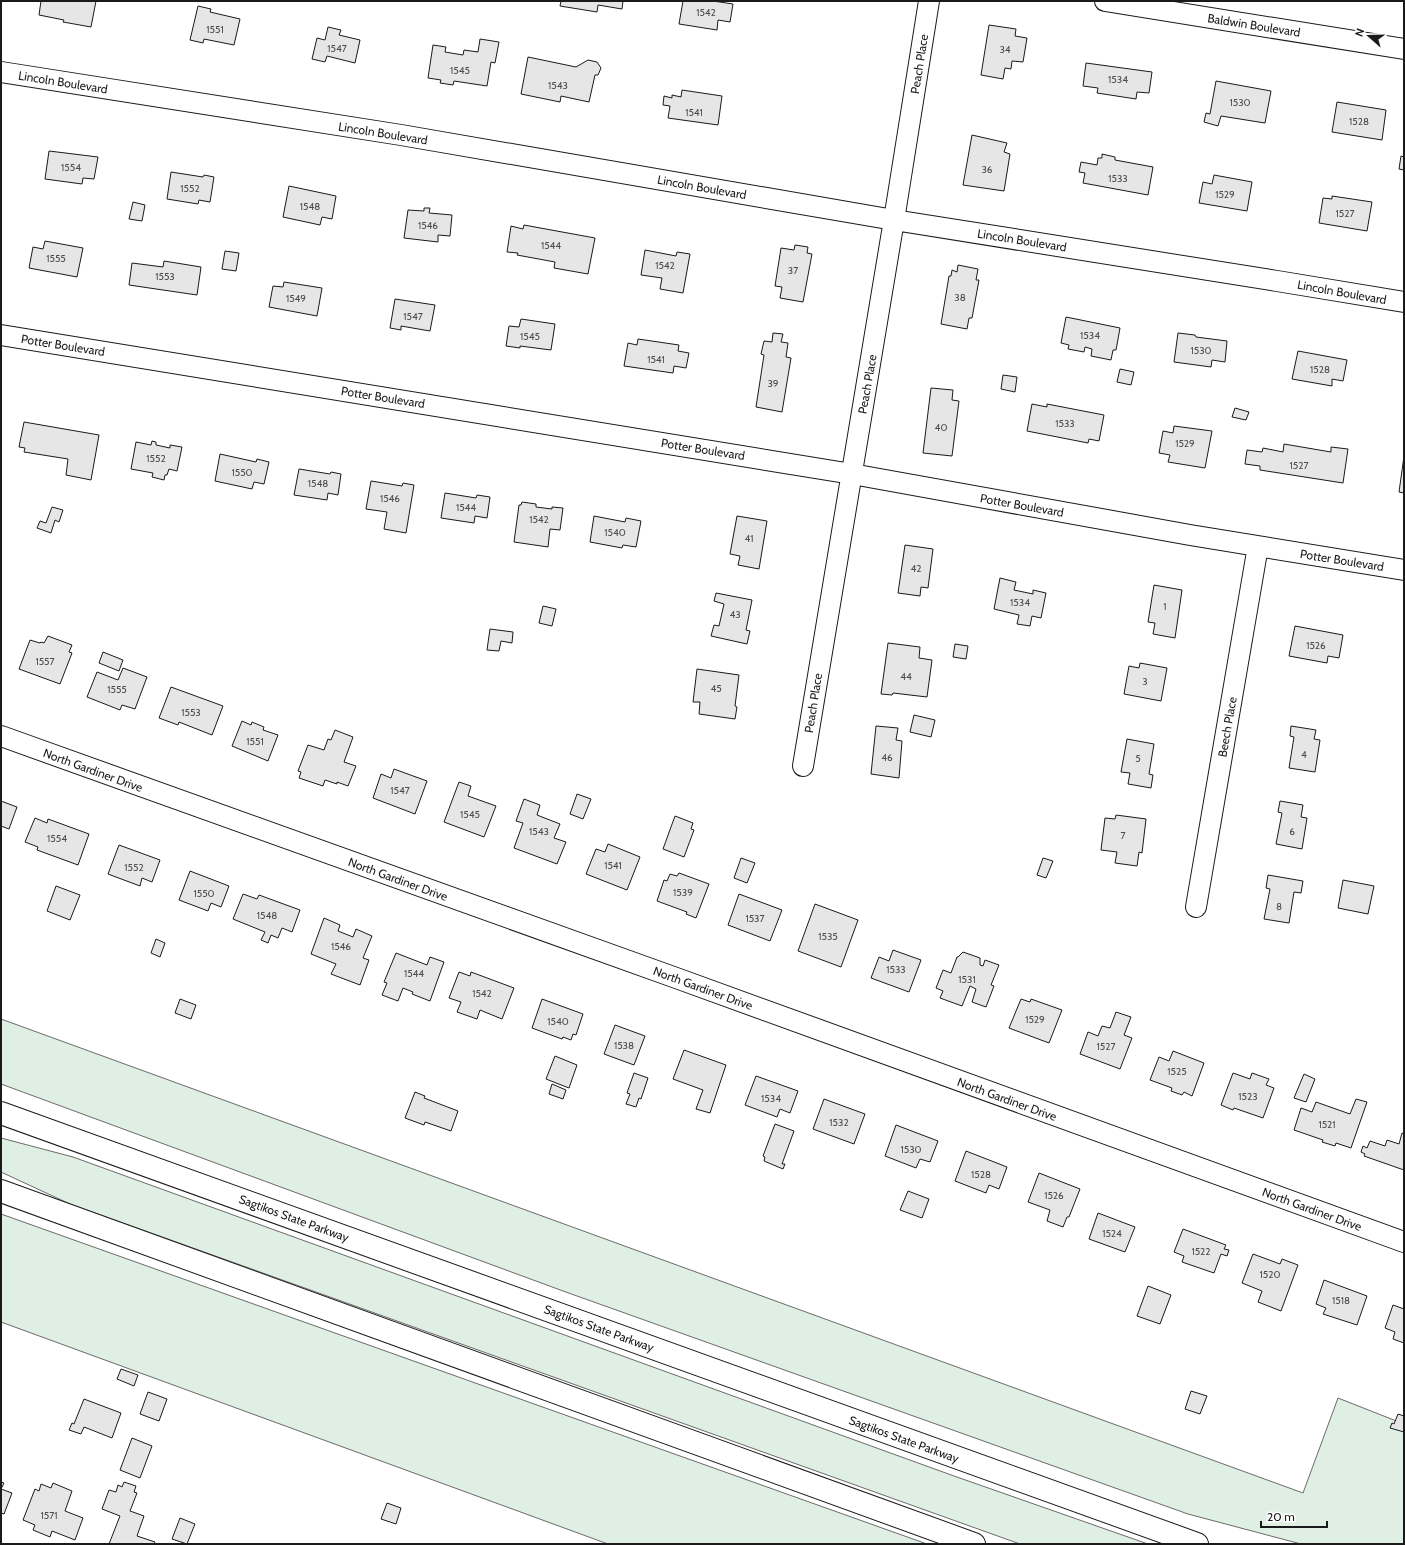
<svg xmlns="http://www.w3.org/2000/svg" width="1405" height="1545" viewBox="0 0 1405 1545" font-family="Cabin,sans-serif">
  <style>
    .green { fill: #e0efe3; stroke: #6a6a6a }
    .building { fill: #e6e6e6; stroke: #1a1a1a }
    .lines { fill: none; stroke-linecap: round; stroke-linejoin: round }
    .minor-casing { stroke: #1a1a1a; stroke-width: 22 }
    .motorway-casing { stroke: #1a1a1a; stroke-width: 24 }
    .minor { stroke: #fff; stroke-width: 20 }
    .motorway { stroke: #fff; stroke-width: 22 }
    .labels { text-anchor: middle; dominant-baseline: central; stroke-width: 3; stroke-linejoin: round; paint-order: stroke }
    .number-label { font-size: 10px; fill: #4d4d4d }
    .street-label { font-size: 12px; fill: #1a1a1a; stroke: #fff }
  </style>
  <rect width="100%" height="100%" fill="#fff"/>
  <path class="green" d="M1,1019L1303,1493L1338,1398L1404,1424V1544H1301L1188,1514L563,1291L1,1084Z
    M1,1138L73,1157L954,1476L1148,1544H1020L70,1204L1,1172Z
    M1,1214L927,1544H608L1,1322Z"/>
  <path class="building" d="M41,1H96L91,27L63,22L64,20L39,15Z
    M561,1H623L622,9L598,5L597,12L560,6Z
    M683,1H713L733,4L730,22L718,20L717,30L679,24Z
    M198,6L211,9L210,12L240,19L234,45L204,39L203,43L190,40Z
    M989,25L1016,29L1015,36L1027,38L1023,62L1012,61L1011,69L1005,68L1003,79L981,75Z
    M328,27L341,30L339,35L360,40L355,63L327,56L325,62L312,59L317,38L325,40Z
    M480,39L499,42L495,63L491,62L487,86L454,81L453,85L440,83L441,80L428,78L433,45L446,47L445,52L463,55L464,50L478,52Z
    M528,57L576,67L588,60L597,62L601,68L598,75H595L589,102L561,96L560,102L521,94Z
    M1086,63L1152,72L1149,93L1137,92L1136,99L1097,93L1098,88L1083,86Z
    M1216,81L1271,91L1265,123L1221,116L1218,126L1204,122L1206,113L1210,114Z
    M682,90L722,96L718,125L668,118L670,106L663,105L664,96L672,98V95L681,97Z
    M1337,102L1386,110L1382,140L1332,132Z
    M972,135L1007,143L1004,152L1010,154L1004,191L963,185Z
    M49,151L98,157L94,179L83,178L82,184L45,179Z
    M1102,154L1115,157V160L1153,167L1148,195L1083,183L1085,173L1079,172L1081,162L1097,165L1098,158H1102Z
    M1401,156L1404,157V170L1399,169Z
    M171,172L203,177L204,175L214,177L210,202L199,200L198,204L167,199Z
    M1214,175L1252,182L1247,211L1199,203L1203,182L1212,184Z
    M289,186L336,196L332,219L322,217L320,225L283,217Z
    M1332,196L1372,202L1367,231L1319,223L1323,198L1332,199Z
    M133,202L145,205L142,221L129,219Z
    M424,208H430L429,213L452,215L450,236L438,235V242L404,238L408,210L424,211Z
    M524,225L595,238L588,274L554,268L555,262L517,255L518,253L507,252L511,226L523,229Z
    M45,241L83,248L77,277L29,268L33,247L43,249Z
    M795,245L808,247L807,253L812,254L803,302L780,298L782,287L775,286L781,248L794,250Z
    M645,250L676,256L677,252L690,254L683,293L660,289L662,278L641,275Z
    M225,251L239,253L236,271L222,269Z
    M164,261L201,267L197,295L129,285L132,263L163,267Z
    M958,265L978,269L976,280H979L972,318H969L967,329L941,324L949,276H951L952,270L957,272Z
    M284,282L322,288L317,316L269,307L273,286L283,287Z
    M395,299L435,305L430,331L401,326V330L390,328Z
    M1066,317L1120,328L1116,350H1113L1111,360L1091,356L1092,349L1085,347L1084,352L1068,349L1069,345L1061,343Z
    M521,319L555,324L551,350L520,346V348L506,346L509,326L519,327Z
    M773,333L783,334L781,342L788,343L786,357L791,358L782,412L756,407L764,355L761,354L764,341L772,342Z
    M1178,333L1195,335L1196,337L1227,341L1225,362L1212,360L1211,367L1174,362Z
    M638,339L679,345L678,351L689,353L686,368L674,366L673,373L624,366L628,343L637,345Z
    M1298,351L1347,360L1343,381L1332,379V386L1292,379Z
    M1120,369L1134,372L1131,385L1117,382Z
    M1003,375L1017,377L1015,392L1001,389Z
    M931,388L953,390L952,400L959,401L952,456L923,453Z
    M1032,404L1047,407V404L1104,415L1099,441L1089,439L1088,443L1027,431Z
    M1235,408L1249,412L1246,420L1232,417Z
    M24,422L99,435L91,480L66,475L68,459L24,452L25,448L19,447Z
    M1174,426L1212,431L1205,468L1168,462L1170,455L1159,453L1163,431L1173,433Z
    M152,441L156,442V445L170,448V445L182,447L177,471L169,469L167,475H165L164,480L152,477L153,473L131,469L136,442L151,445Z
    M1284,444L1331,452V447L1348,449L1343,483L1260,470V466L1245,464L1247,450L1262,452L1263,448L1283,452Z
    M220,454L256,462L257,459L269,462L264,484L254,482L252,489L215,481Z
    M1404,456V493L1399,492Z
    M299,469L330,474L331,472L341,474L338,495L328,493L327,500L294,495Z
    M371,481L402,486L403,483L414,485L406,533L384,529L387,512L366,509Z
    M445,493L476,498L477,495L490,497L487,518L475,516L474,523L441,518Z
    M522,502L536,504V507L552,509V507L563,508L560,530L550,529L548,547L514,542L519,505H521Z
    M52,507L63,510L59,522L55,520L51,533L37,528L40,521L46,523Z
    M594,516L625,522L626,518L641,521L636,547L623,545L622,548L590,542Z
    M737,516L767,521L759,569L738,565L740,556L730,554Z
    M905,545L933,549L928,588L921,587L920,596L898,593Z
    M1000,578L1016,582L1014,590L1033,594V590L1046,593L1041,618L1032,616L1030,626L1017,624L1019,615L994,609Z
    M1154,585L1182,590L1175,638L1153,634L1155,623L1148,622Z
    M716,593L752,600L746,630L750,631L747,644L711,636L714,625L719,626L724,604L714,601Z
    M543,606L556,609L552,626L539,623Z
    M1295,626L1343,635L1339,658L1328,656L1327,663L1289,656Z
    M490,629L513,632L512,643L501,641L499,651L487,650Z
    M48,636L72,645L69,652L72,653L60,684L19,669L30,640L40,643L41,642L44,643Z
    M888,643L920,647L919,658L932,660L927,697L893,693L892,695L881,694Z
    M955,644L968,646L966,659L953,657Z
    M103,652L123,660L119,671L99,663Z
    M1140,663L1167,668L1161,701L1124,694L1129,666L1139,668Z
    M123,668L147,677L135,709L122,705L120,710L87,697L97,672L118,680Z
    M697,669L739,675L735,706L737,707L735,719L699,714L700,702H693Z
    M171,687L223,706L212,735L179,722L178,725L159,718Z
    M914,715L935,720L931,737L910,732Z
    M242,721L251,725L252,722L264,727L263,730L278,735L268,761L232,746Z
    M876,726L898,728L896,740L902,741L899,778L871,774Z
    M1291,726L1316,730L1314,739L1320,740L1315,772L1289,768L1294,737L1290,736Z
    M335,730L353,737L344,762L356,766L348,786L337,782V784L325,780L323,786L299,778L301,772L298,771L308,745L324,750L328,739L331,740Z
    M1127,739L1154,744L1149,774L1153,775L1151,788L1128,784L1130,773L1121,772Z
    M394,769L427,781L415,814L373,798L381,774L391,778Z
    M459,782L471,786L468,796L496,806L484,837L444,822Z
    M577,794L591,799L583,819L570,814Z
    M524,799L540,805L537,815L560,824L554,838L566,842L557,864L514,848L523,823L516,821Z
    M1,801L17,807L9,829L1,826Z
    M1280,801L1303,805L1301,817L1307,818L1302,849L1276,844L1282,813L1278,812Z
    M1116,815L1146,819L1142,853L1139,852L1137,866L1115,863L1117,852L1101,850L1105,818L1115,819Z
    M675,816L693,823L691,829L694,830L684,857L663,849Z
    M35,818L47,823L48,819L89,834L78,865L37,850L38,847L25,842Z
    M608,844L640,857L627,890L586,874L596,849L605,852Z
    M119,845L160,860L152,882L142,878L140,886L108,874Z
    M741,858L755,863L747,883L734,878Z
    M1043,858L1053,861L1046,878L1037,875Z
    M190,871L229,886L221,907L211,903L208,911L179,900Z
    M679,873L709,884L696,918L686,914L687,912L657,901L664,880L667,881L670,874L677,876Z
    M1268,875L1303,881L1301,893L1294,892L1289,923L1264,919L1270,889L1266,888Z
    M1343,880L1374,886L1368,914L1338,908Z
    M56,886L80,895L70,920L47,911Z
    M243,894L257,899L259,895L300,910L292,932L282,928L278,938L271,935L268,943L261,940L265,932L233,919Z
    M739,894L782,910L770,941L728,925Z
    M815,904L858,920L841,967L798,951Z
    M324,918L340,925L338,931L353,937L356,929L372,936L363,958L369,960L360,985L331,974L336,964L311,954Z
    M156,939L165,943L160,957L151,953Z
    M893,950L921,960L909,992L871,978L879,957L889,961Z
    M963,952L980,958V965L983,966L985,960L999,965L991,985L994,986L986,1007L972,1002L976,989L970,986L962,1006L940,998L943,991L936,988L943,970L951,973L957,957H958Z
    M396,953L427,965L430,957L444,962L430,1001L412,994L413,992L403,988L398,1001L382,995L387,983L384,982Z
    M459,972L470,976L471,972L514,988L502,1019L480,1010L477,1019L457,1012L461,1002L449,998Z
    M180,999L196,1005L191,1019L175,1013Z
    M542,999L583,1014L576,1035L573,1034L571,1040L563,1037L562,1039L532,1028Z
    M1021,999L1030,1002L1031,999L1062,1010L1049,1043L1009,1028Z
    M1116,1012L1131,1017L1124,1035L1132,1038L1120,1069L1080,1054L1088,1032L1098,1036L1102,1026L1110,1028Z
    M615,1025L645,1036L634,1065L604,1054Z
    M684,1050L726,1065L710,1113L696,1109L703,1090L673,1079Z
    M1173,1051L1204,1063L1192,1096L1184,1092L1182,1095L1171,1091L1172,1088L1150,1080L1159,1057L1169,1061Z
    M555,1056L577,1065L569,1088L546,1079Z
    M634,1073L648,1078L641,1099L639,1098L636,1107L626,1104L630,1094L627,1093Z
    M1233,1073L1250,1079L1252,1073L1269,1079L1266,1085L1274,1088L1263,1118L1234,1108L1233,1110L1221,1105Z
    M1304,1074L1315,1079L1306,1102L1294,1098Z
    M756,1076L798,1091L790,1113L780,1109L777,1117L745,1105Z
    M552,1084L566,1090L563,1099L549,1094Z
    M415,1092L425,1096L424,1098L458,1111L451,1131L425,1122L424,1125L405,1118Z
    M824,1099L865,1114L854,1144L813,1129Z
    M1356,1099L1367,1102L1351,1148L1336,1143L1335,1146L1322,1142L1323,1140L1294,1130L1301,1108L1312,1112L1316,1102L1350,1114Z
    M775,1124L794,1131L782,1164H785L783,1169L764,1161L765,1157L763,1156Z
    M896,1125L938,1141L930,1162L920,1159L916,1168L885,1156Z
    M1402,1133L1404,1134V1170L1364,1156L1365,1154L1361,1152L1363,1146L1367,1148L1370,1141L1385,1146L1387,1140L1399,1144Z
    M966,1151L1007,1167L999,1189L989,1185L986,1193L955,1181Z
    M1039,1173L1080,1189L1069,1217H1067L1063,1227L1047,1221L1050,1210L1028,1202Z
    M908,1191L929,1199L922,1218L900,1210Z
    M1098,1213L1135,1227L1125,1252L1089,1239Z
    M1183,1229L1226,1245L1224,1249L1229,1250L1227,1256L1221,1254L1214,1273L1182,1262L1184,1256L1174,1252Z
    M1253,1254L1280,1264L1282,1259L1298,1265L1281,1311L1258,1302L1262,1291L1242,1283Z
    M1324,1280L1367,1296L1357,1325L1323,1314L1326,1308L1316,1304Z
    M1148,1286L1171,1295L1160,1324L1137,1316Z
    M1393,1305L1404,1309V1343L1393,1339L1395,1332L1385,1328Z
    M121,1369L138,1375L134,1386L117,1379Z
    M1191,1391L1207,1396L1200,1414L1185,1409Z
    M148,1392L167,1399L159,1421L140,1414Z
    M84,1399L121,1413L112,1438L84,1427L81,1434L69,1430L72,1423L74,1424Z
    M1398,1414L1404,1416V1432L1390,1428L1392,1423L1394,1424Z
    M132,1438L152,1446L140,1478L120,1470Z
    M1,1482L4,1483L1,1489L12,1493L4,1514L1,1513Z
    M124,1482L136,1486L134,1492L137,1493L130,1511L144,1516L137,1536L155,1542L154,1544H109L120,1516L102,1509L109,1490L116,1492L118,1485L122,1487Z
    M53,1483L72,1491L65,1511L83,1518L75,1540L52,1531L50,1537L33,1530L35,1525L23,1520L35,1489L39,1491L41,1484L51,1488Z
    M387,1503L401,1508L396,1524L381,1519Z
    M180,1518L195,1524L187,1544L172,1539Z"/>
  <g class="lines">
    <g class="minor-casing">
      <path id="minor" d="M1105,1L1404,49
        M1,72L401,135L894,220L1277,281L1404,302
        M1,335L852,474L1190,535L1404,570
        M1,736L679,979L1404,1242
        M803,766L894,220L929,1
        M1196,907L1258,546"/>
    </g>
    <g class="motorway-casing">
      <path id="motorway" d="M1,1113L1197,1544
        M1,1191L974,1544"/>
    </g>
    <use href="#minor" class="minor"/>
    <use href="#motorway" class="motorway"/>
  </g>
  <g class="labels">
    <g class="number-label">
      <text x="706" y="12">1542</text>
      <text x="215" y="29">1551</text>
      <text x="337" y="48">1547</text>
      <text x="1005" y="49">34</text>
      <text x="460" y="70">1545</text>
      <text x="1118" y="79">1534</text>
      <text x="558" y="85">1543</text>
      <text x="1240" y="102">1530</text>
      <text x="694" y="112">1541</text>
      <text x="1359" y="121">1528</text>
      <text x="71" y="167">1554</text>
      <text x="987" y="169">36</text>
      <text x="1118" y="178">1533</text>
      <text x="190" y="188">1552</text>
      <text x="1225" y="194">1529</text>
      <text x="310" y="206">1548</text>
      <text x="1345" y="213">1527</text>
      <text x="428" y="225">1546</text>
      <text x="551" y="245">1544</text>
      <text x="56" y="258">1555</text>
      <text x="665" y="265">1542</text>
      <text x="793" y="270">37</text>
      <text x="165" y="276">1553</text>
      <text x="960" y="297">38</text>
      <text x="296" y="298">1549</text>
      <text x="413" y="316">1547</text>
      <text x="1090" y="335">1534</text>
      <text x="530" y="336">1545</text>
      <text x="1201" y="350">1530</text>
      <text x="656" y="359">1541</text>
      <text x="1320" y="369">1528</text>
      <text x="773" y="383">39</text>
      <text x="1065" y="423">1533</text>
      <text x="941" y="427">40</text>
      <text x="1185" y="443">1529</text>
      <text x="156" y="458">1552</text>
      <text x="1299" y="465">1527</text>
      <text x="242" y="472">1550</text>
      <text x="318" y="483">1548</text>
      <text x="390" y="498">1546</text>
      <text x="466" y="507">1544</text>
      <text x="539" y="519">1542</text>
      <text x="615" y="532">1540</text>
      <text x="749" y="538">41</text>
      <text x="916" y="568">42</text>
      <text x="1020" y="602">1534</text>
      <text x="1165" y="606">1</text>
      <text x="735" y="614">43</text>
      <text x="1316" y="645">1526</text>
      <text x="45" y="661">1557</text>
      <text x="906" y="676">44</text>
      <text x="1145" y="681">3</text>
      <text x="716" y="688">45</text>
      <text x="117" y="689">1555</text>
      <text x="191" y="712">1553</text>
      <text x="255" y="741">1551</text>
      <text x="1304" y="754">4</text>
      <text x="887" y="757">46</text>
      <text x="1138" y="758">5</text>
      <text x="400" y="790">1547</text>
      <text x="470" y="814">1545</text>
      <text x="539" y="831">1543</text>
      <text x="1292" y="831">6</text>
      <text x="1123" y="835">7</text>
      <text x="57" y="838">1554</text>
      <text x="613" y="865">1541</text>
      <text x="134" y="867">1552</text>
      <text x="683" y="892">1539</text>
      <text x="204" y="893">1550</text>
      <text x="1279" y="906">8</text>
      <text x="267" y="915">1548</text>
      <text x="755" y="918">1537</text>
      <text x="828" y="936">1535</text>
      <text x="341" y="946">1546</text>
      <text x="896" y="969">1533</text>
      <text x="414" y="973">1544</text>
      <text x="967" y="979">1531</text>
      <text x="482" y="993">1542</text>
      <text x="1035" y="1019">1529</text>
      <text x="558" y="1021">1540</text>
      <text x="624" y="1045">1538</text>
      <text x="1106" y="1046">1527</text>
      <text x="1177" y="1071">1525</text>
      <text x="1248" y="1096">1523</text>
      <text x="771" y="1098">1534</text>
      <text x="839" y="1122">1532</text>
      <text x="1327" y="1124">1521</text>
      <text x="911" y="1149">1530</text>
      <text x="981" y="1174">1528</text>
      <text x="1054" y="1195">1526</text>
      <text x="1112" y="1233">1524</text>
      <text x="1201" y="1251">1522</text>
      <text x="1270" y="1274">1520</text>
      <text x="1341" y="1300">1518</text>
      <text x="49" y="1515">1571</text>
    </g>
    <g class="street-label">
      <text transform="translate(1254 25) rotate(9)">Baldwin Boulevard</text>
      <text transform="translate(919 64) rotate(-81)">Peach Place</text>
      <text transform="translate(63 82) rotate(9)">Lincoln Boulevard</text>
      <text transform="translate(383 133) rotate(9)">Lincoln Boulevard</text>
      <text transform="translate(702 187) rotate(10)">Lincoln Boulevard</text>
      <text transform="translate(1022 240) rotate(9)">Lincoln Boulevard</text>
      <text transform="translate(1342 292) rotate(10)">Lincoln Boulevard</text>
      <text transform="translate(63 345) rotate(9)">Potter Boulevard</text>
      <text transform="translate(867 384) rotate(-80)">Peach Place</text>
      <text transform="translate(383 397) rotate(9)">Potter Boulevard</text>
      <text transform="translate(703 449) rotate(9)">Potter Boulevard</text>
      <text transform="translate(1022 505) rotate(10)">Potter Boulevard</text>
      <text transform="translate(1342 560) rotate(9)">Potter Boulevard</text>
      <text transform="translate(813 703) rotate(-81)">Peach Place</text>
      <text transform="translate(1227 727) rotate(-80)">Beech Place</text>
      <text transform="translate(93 770) rotate(20)">North Gardiner Drive</text>
      <text transform="translate(398 879) rotate(20)">North Gardiner Drive</text>
      <text transform="translate(703 988) rotate(20)">North Gardiner Drive</text>
      <text transform="translate(1007 1099) rotate(20)">North Gardiner Drive</text>
      <text transform="translate(1312 1209) rotate(20)">North Gardiner Drive</text>
      <text transform="translate(294 1218) rotate(20)">Sagtikos State Parkway</text>
      <text transform="translate(599 1328) rotate(20)">Sagtikos State Parkway</text>
      <text transform="translate(904 1439) rotate(20)">Sagtikos State Parkway</text>
    </g>
  </g>
  <rect width="1405" height="1545" fill="none" stroke="#1a1a1a" stroke-width="4"/>
  <g transform="translate(1369 36) rotate(290)" stroke="#ffffff" stroke-width="3" paint-order="stroke">
  <path d="M0-3L7 15L0 10L-7 15Z" fill="#1a1a1a"/>
  <text y="-6" font-size="11" font-weight="bold" text-anchor="middle" fill="#1a1a1a">N</text>
  </g>
  <path d="M1261 1521v6h66v-6" fill="none" stroke="#1a1a1a" stroke-width="2"/>
  <text x="1267" y="1521" font-size="12" fill="#1a1a1a" stroke="#ffffff" stroke-width="3" paint-order="stroke">20 m</text>
</svg>
